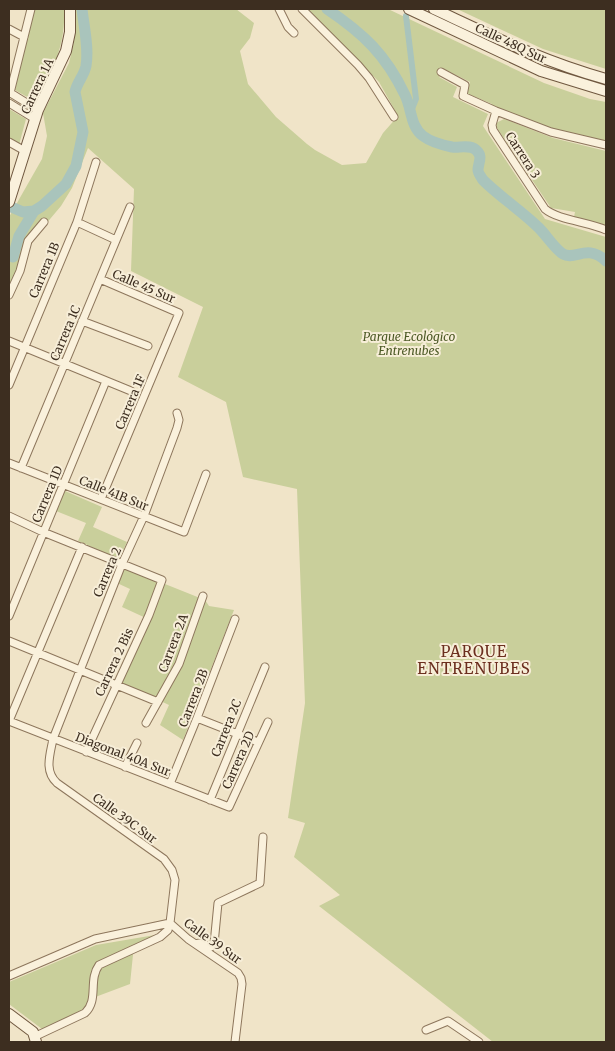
<svg xmlns="http://www.w3.org/2000/svg" width="615" height="1051" viewBox="0 0 615 1051" font-family="Merriweather,serif">
  <style>
    .green { fill: #c9cf9b }
    .lines { fill: none; stroke-linecap: round; stroke-linejoin: round }
    .canal { stroke: #a9c4bc; stroke-width: 6 }
    .river { stroke: #a9c4bc; stroke-width: 11 }
    .minor-casing { stroke: #8d765c; stroke-width: 9 }
    .secondary-casing { stroke: #6f573f; stroke-width: 12 }
    .minor { stroke: #faf1dc; stroke-width: 7 }
    .secondary { stroke: #faf1dc; stroke-width: 10 }
    .labels { text-anchor: middle; dominant-baseline: central; stroke-width: 4; stroke-linejoin: round; paint-order: stroke }
    .street-label { font-size: 12px; fill: #3d2e20; stroke: #f7eed8 }
    .park-label { font-size: 12px; font-style: italic; fill: #4d5a26; stroke: #f7eed8 }
    .quarter-label { font-size: 15px; letter-spacing: 1px; fill: #6b2e1e; stroke: #f7eed8 }
  </style>
  <rect width="100%" height="100%" fill="#f0e4c8"/>
  <path class="green" d="M34,9H64C66,43 53,73 34,101L15,90Z
    M76,9H236L254,23L250,38L240,51L248,84L276,117L307,144L315,150L342,165L366,163L383,133L398,116L379,82L308,9H388L544,83L590,99L606,102V142L557,131L491,107L492,104L466,93L470,82L444,69L439,77L457,87L453,97L488,114L483,126L545,219L606,237V1042H493L319,906L340,895L294,857L305,823L288,818L305,703L297,489L243,477L226,402L178,377L203,307L131,271L134,189L88,148L72,188L61,206L45,225L27,240L14,278L9,288V217L42,159L47,136L43,113L69,63L74,42Z
    M457,9H606V69L543,49Z
    M9,109L26,119L19,145L9,139Z
    M504,119L553,138L606,151V226L574,217L575,212L551,208L497,128L496,124L498,122Z
    M65,491L102,507L93,527L127,542L119,559L78,541L86,523L56,511Z
    M125,568L205,600L209,606L234,610L183,740L160,725L169,705L122,683L148,619L122,607L130,589L117,583Z
    M155,935L134,945L130,984L90,999L87,1009L42,1029L9,1004V982L96,945Z"/>
  <g class="lines">
    <path class="canal" d="M406,16L416,99L410,114"/>
    <path class="river" d="M327,9C364,34 386,55 405,95C412,109 410,126 423,136C431,142 442,145 452,147C460,148 471,144 477,151C483,157 478,163 478,170C478,173 481,177 483,180C500,197 522,211 539,228C547,236 554,248 563,254C575,261 587,243 606,261
      M9,206L23,212L34,211L42,206L66,184L76,166L83,132L75,92C77,82 84,76 86,66C89,48 84,27 82,9
      M13,257L19,236L34,211"/>
    <g class="minor-casing">
      <path id="minor" d="M279,9L288,27L294,33
        M302,9L358,65L369,78L394,117
        M9,29L24,37
        M441,72L465,85L463,96L496,111L551,132L606,145
        M9,92L38,110
        M10,93L31,9
        M9,103L35,119
        M496,111L492,125L493,130L545,209C558,220 589,222 606,230
        M9,142L25,151
        M77,222L116,240
        M100,279L179,313L101,499
        M9,295L20,271L28,241L44,222
        M82,321L148,346
        M9,341L131,391
        M9,385L77,222L96,162
        M9,463L184,532L206,474
        M21,468L130,207
        M9,516L43,532L162,580L149,615L86,752
        M9,616L106,381
        M9,641L158,702
        M197,718L258,742
        M9,721L229,807L268,722
        M9,721L82,547
        M146,723L179,664L203,596
        M125,767L137,743
        M170,784L197,718L235,619
        M210,800L265,667
        M170,923L188,939L238,973L241,978L242,984L235,1042
        M197,944L199,943L211,947L214,944L218,903L260,883L263,837
        M9,976L95,939L170,923
        M426,1030L448,1021L479,1042
        M36,1036L85,1013C99,1000 88,980 99,965L160,937L168,930L170,923L175,880L172,870L164,859L57,783C44,771 50,755 53,739L122,564L144,516L177,428L179,420L177,413"/>
    </g>
    <g class="secondary-casing">
      <path id="secondary" d="M409,9L541,71L606,91
        M434,9C492,36 544,62 606,79
        M9,202L38,110L66,51L70,32V9
        M9,1014L33,1032L36,1042"/>
    </g>
    <use href="#minor" class="minor"/>
    <use href="#secondary" class="secondary"/>
  </g>
  <g class="labels">
    <g class="street-label">
      <text transform="translate(511 43) rotate(25)">Calle 48Q Sur</text>
      <text transform="translate(37 86) rotate(-65)">Carrera 1A</text>
      <text transform="translate(523 155) rotate(57)">Carrera 3</text>
      <text transform="translate(44 270) rotate(-67)">Carrera 1B</text>
      <text transform="translate(144 286) rotate(23)">Calle 45 Sur</text>
      <text transform="translate(65 333) rotate(-67)">Carrera 1C</text>
      <text transform="translate(130 402) rotate(-67)">Carrera 1F</text>
      <text transform="translate(114 493) rotate(22)">Calle 41B Sur</text>
      <text transform="translate(47 494) rotate(-67)">Carrera 1D</text>
      <text transform="translate(107 572) rotate(-67)">Carrera 2</text>
      <text transform="translate(173 643) rotate(-69)">Carrera 2A</text>
      <text transform="translate(114 662) rotate(-65)">Carrera 2 Bis</text>
      <text transform="translate(193 698) rotate(-69)">Carrera 2B</text>
      <text transform="translate(226 728) rotate(-68)">Carrera 2C</text>
      <text transform="translate(123 754) rotate(21)">Diagonal 40A Sur</text>
      <text transform="translate(238 760) rotate(-66)">Carrera 2D</text>
      <text transform="translate(125 818) rotate(36)">Calle 39C Sur</text>
      <text transform="translate(213 941) rotate(36)">Calle 39 Sur</text>
    </g>
    <g class="park-label">
      <text x="409" y="336">Parque Ecológico<tspan x="409" dy="14">Entrenubes</tspan></text>
    </g>
    <g class="quarter-label">
      <text x="474" y="651">PARQUE<tspan x="474" dy="17">ENTRENUBES</tspan></text>
    </g>
  </g>
  <rect width="615" height="1051" fill="none" stroke="#3d2e20" stroke-width="20"/>
</svg>
